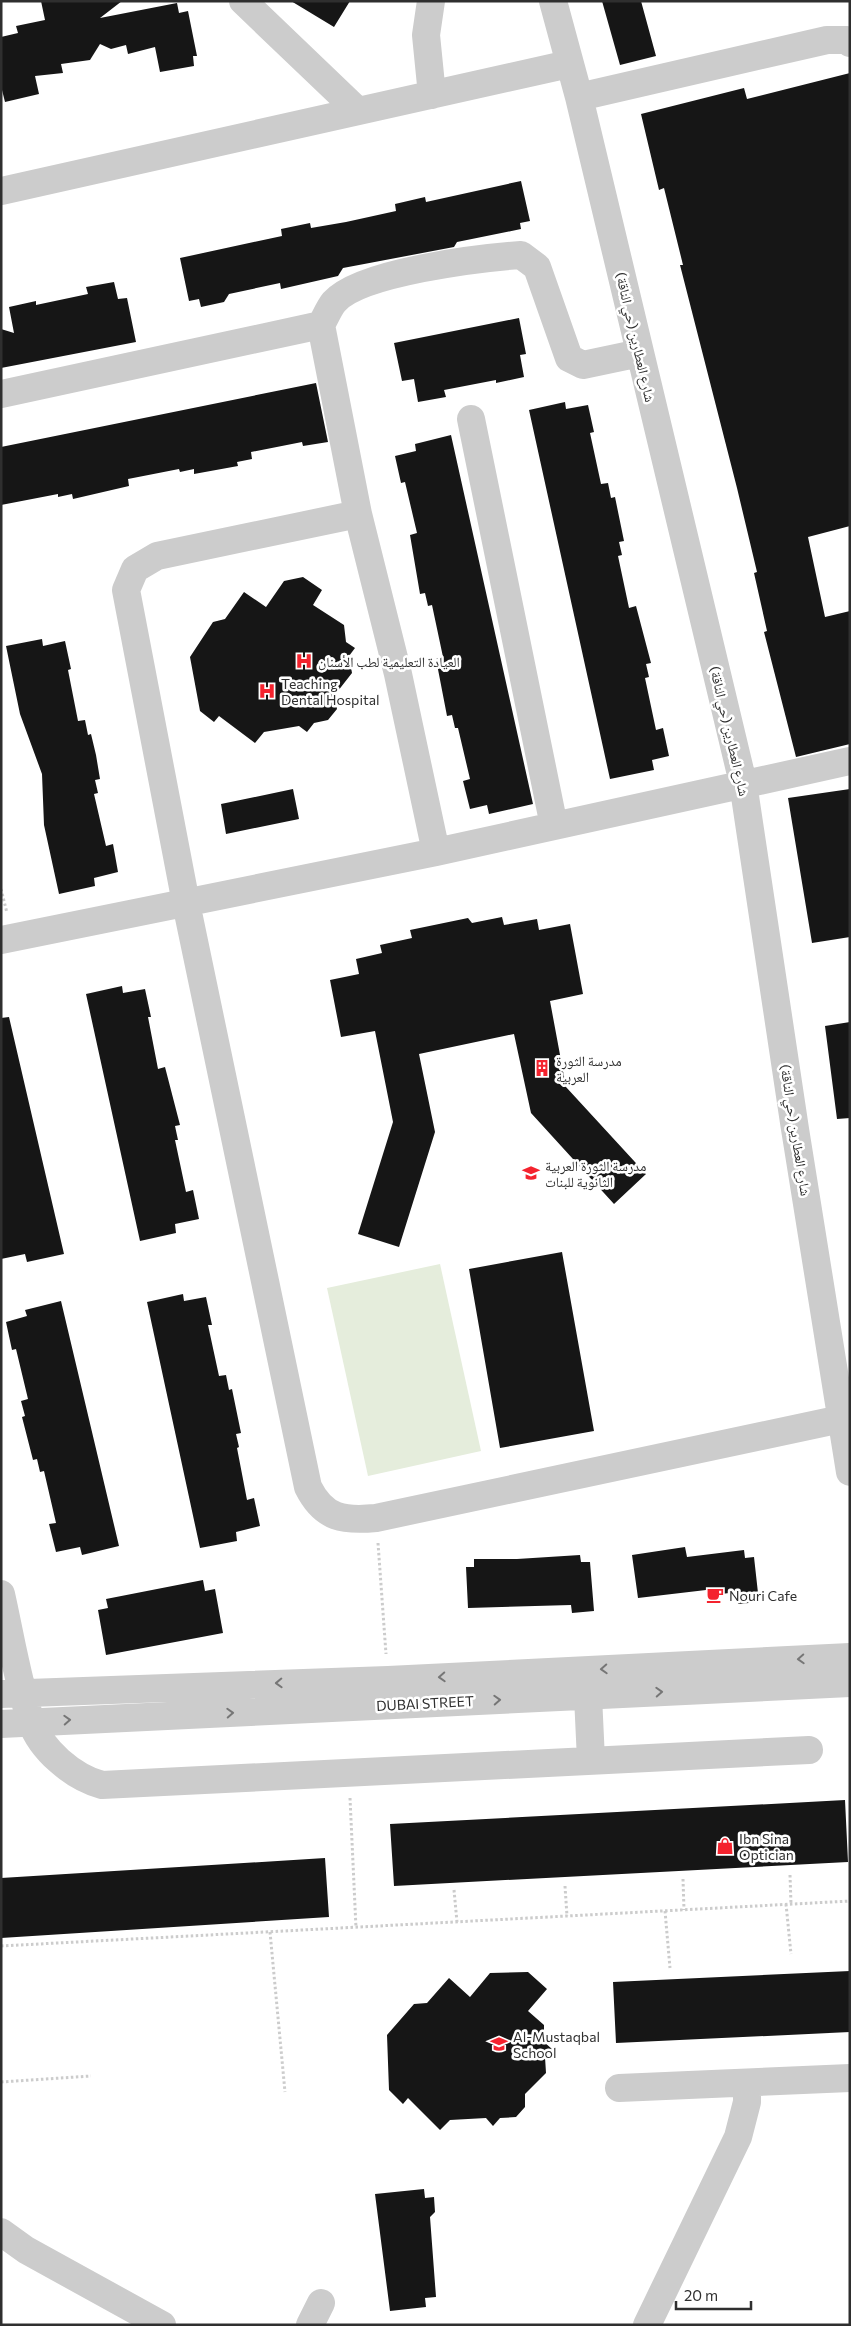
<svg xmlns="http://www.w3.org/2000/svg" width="851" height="2326" viewBox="0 0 851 2326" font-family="Commissioner,'Noto Naskh Arabic',sans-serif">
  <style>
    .garden { fill: #e5eddc }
    .building { fill: #161616 }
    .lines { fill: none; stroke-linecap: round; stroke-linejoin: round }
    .path { stroke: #ccc; stroke-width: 3; stroke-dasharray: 2.5 2.5; stroke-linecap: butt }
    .minor { stroke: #ccc; stroke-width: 28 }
    .oneway { stroke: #767676 }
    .labels { text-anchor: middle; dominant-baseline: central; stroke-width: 5; stroke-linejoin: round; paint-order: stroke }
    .street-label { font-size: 14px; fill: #2f2f2f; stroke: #fff }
    .poi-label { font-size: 14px; fill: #2f2f2f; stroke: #fff; text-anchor: start }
  </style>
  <rect width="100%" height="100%" fill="#fff"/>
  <path class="garden" d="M440,1264L481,1451L368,1476L327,1288Z"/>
  <path class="building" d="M41,1H122L100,18L177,3L179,13L188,11L197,56H193L194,66L160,72L155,47L128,54L126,45L111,49L100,44L90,60L61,64L63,73L35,76L39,94L5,102L1,86V37L18,33L16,26L45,20Z
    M291,1H350L334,27Z
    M602,1H641L656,56L620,65Z
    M850,73V526L808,537L825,617L850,611V744L796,757L764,632L767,631L754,573L757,572L737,488L680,265H683L664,188L659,190L641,114L744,88L747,99Z
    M521,181L530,221L520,223L521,229L457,242L454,247L343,268L338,276L281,289L280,283L229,294L224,302L201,307L199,299L189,301L180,258L282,236L281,229L310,223L311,228L346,222L396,211L395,204L425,197L426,202Z
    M114,282L118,299L127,298L136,342L1,368V329L14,333L9,307L36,301V305L88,294L86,287Z
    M519,318L526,354L520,355L524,377L496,383V380L444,390L446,397L418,402L414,379L402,381L394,343Z
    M316,383L328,442L303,446L302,442L251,452L252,459L237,462L238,466L194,474V469L180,472L179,469L128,479L129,486L73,499L72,494L58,497V494L1,505V447Z
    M565,402L566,409L588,405L594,432L590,433L601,484L608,483L611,498L615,497L624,541L619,542L622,555L618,556L629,608L636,606L651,663L646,664L649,677L645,678L656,730L663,728L669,756L652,760L654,770L610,779L529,410Z
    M451,435L533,804L489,814L487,805L470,809L463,781L470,779L458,728H455L452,715L447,716L436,659L443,657L432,605L428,606L425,593L420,594L410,535L417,533L405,482L401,483L395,456L416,451L415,444Z
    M303,577L322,590L313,605L344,625L346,642L355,648L349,656L352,673L334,696L337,709L328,720L314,723L307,732L299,726L264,732L255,743L219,716L214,722L200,711L190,657L213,622L225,619L244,592L266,607L284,581Z
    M42,639L43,646L65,641L71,669L68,670L78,721L85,720L88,735L91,734L96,755L100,779L95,780L98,793L94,794L106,846L113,844L118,872L94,878L95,886L59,894L44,825L42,774L20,714L6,646Z
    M293,789L299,819L226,834L221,804Z
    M850,789V937L812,943L788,798Z
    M502,917L504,925L537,919L539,930L570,924L583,994L550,1001L566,1087L646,1174L614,1204L531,1113L514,1034L419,1054L435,1132L399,1247L358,1234L393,1122L375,1031L341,1037L330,980L359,974L356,959L382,953L380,945L412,938L410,930L468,918L472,923Z
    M122,986L123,993L145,989L151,1017H148L158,1069L165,1067L180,1125L175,1126L178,1140H175L186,1192L193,1190L199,1219L175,1224L176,1233L140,1241L86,994Z
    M9,1017L64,1254L27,1262L25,1254L1,1259V1018Z
    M850,1022V1118L837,1119L825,1026Z
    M562,1252L594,1431L500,1448L469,1269Z
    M183,1294L184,1301L206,1297L212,1325H208L219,1376L226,1375L229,1390L232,1389L241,1433L236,1434L239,1447L237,1448L247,1500L254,1498L260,1526L236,1532L237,1541L200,1548L147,1302Z
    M61,1301L119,1546L82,1555L80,1547L56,1552L49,1524L56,1523L44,1471L40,1472L37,1459L33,1460L22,1417L25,1416L21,1401L28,1399L16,1349L12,1350L6,1322L27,1316L25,1310Z
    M685,1547L687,1557L744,1550L745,1558L754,1557L759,1602L738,1604L737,1592L706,1596V1590L638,1598L632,1555Z
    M580,1555L581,1562H590L594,1611L572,1613L571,1605L468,1608L466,1567H474V1559H517Z
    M203,1580L205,1591L215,1589L223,1633L106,1655L98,1610L108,1608L106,1599Z
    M845,1800L848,1862L394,1886L390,1824Z
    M325,1858L329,1917L1,1938V1878Z
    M850,1971V2032L616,2043L613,1982Z
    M528,1972L547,1989L528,2011L544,2025V2042L552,2049L545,2057L546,2073L525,2094V2107L516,2117L500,2118L493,2126L486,2118L450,2120L440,2130L408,2098L403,2104L389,2090L387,2035L414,2004L427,2003L449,1978L470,1997L490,1973Z
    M424,2189L425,2198L434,2197L435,2212L430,2217L436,2297L425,2298L426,2307L390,2311L375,2194Z"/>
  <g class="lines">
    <path class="path" d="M1,889L7,913
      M378,1543L386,1654
      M350,1798L356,1928
      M790,1875L791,1904
      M683,1879L684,1910
      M565,1886L567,1916
      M454,1890L457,1922
      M786,1904L791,1954
      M665,1911L670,1968
      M270,1932L285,2092
      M1,1946L850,1901
      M1,2082L91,2076"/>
    <path class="minor" d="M243,1L358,111
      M431,1L426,35L432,95
      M553,1L579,97L743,783L795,1129L850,1472
      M579,97L827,40H847L850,43
      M1,191L569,64
      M321,325L358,514L398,674L436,852
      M1,394L321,325C325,318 329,308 334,302C360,272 480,258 521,255L537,267L569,358L583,365L640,353
      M471,419L554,826
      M358,514L157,556L135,569L126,590L186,903L308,1487C324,1519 344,1521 376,1518L841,1419
      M1,940L436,852L850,761
      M1,1594C10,1634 18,1684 31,1721C41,1750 73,1777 102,1785L809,1750
      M1,1694L388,1680L850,1657
      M588,1696L591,1760
      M1,1724L850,1683
      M619,2088L850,2078
      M1,2232L26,2250L162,2325
      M310,2325L321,2303
      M647,2325L738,2137L747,2102V2083"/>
  </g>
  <defs><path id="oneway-chevron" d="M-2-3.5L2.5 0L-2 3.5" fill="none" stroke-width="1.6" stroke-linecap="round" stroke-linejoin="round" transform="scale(1.25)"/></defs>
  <g class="oneway">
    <use href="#oneway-chevron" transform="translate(801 1659) rotate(177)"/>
    <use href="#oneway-chevron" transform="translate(604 1669) rotate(177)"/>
    <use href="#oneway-chevron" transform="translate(442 1677) rotate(177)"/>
    <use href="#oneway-chevron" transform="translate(279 1683) rotate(178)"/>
    <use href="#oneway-chevron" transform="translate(659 1692) rotate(-3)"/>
    <use href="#oneway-chevron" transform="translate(497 1700) rotate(-3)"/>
    <use href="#oneway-chevron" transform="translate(230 1713) rotate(-3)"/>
    <use href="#oneway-chevron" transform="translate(67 1720) rotate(-3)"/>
  </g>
  <defs>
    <g id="hospital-bare" transform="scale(1.35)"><path d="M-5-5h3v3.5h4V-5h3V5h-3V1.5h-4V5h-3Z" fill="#f4232e" stroke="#fff" stroke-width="2.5" paint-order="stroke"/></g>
    <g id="building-bare" transform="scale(1.35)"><path d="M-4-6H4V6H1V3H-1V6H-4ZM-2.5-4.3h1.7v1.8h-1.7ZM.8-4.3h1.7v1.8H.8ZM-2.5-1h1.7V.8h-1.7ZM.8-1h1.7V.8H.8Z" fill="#f4232e" stroke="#fff" stroke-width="2.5" paint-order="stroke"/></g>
    <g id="school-bare" transform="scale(1.35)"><path d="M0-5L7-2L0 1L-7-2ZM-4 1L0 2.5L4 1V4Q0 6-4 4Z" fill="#f4232e" stroke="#fff" stroke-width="2.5" paint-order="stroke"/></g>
    <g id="cafe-bare" transform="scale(1.35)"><path d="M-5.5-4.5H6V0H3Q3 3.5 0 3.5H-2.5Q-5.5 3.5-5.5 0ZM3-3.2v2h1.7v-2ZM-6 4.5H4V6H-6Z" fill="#f4232e" stroke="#fff" stroke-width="2.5" paint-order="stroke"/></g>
    <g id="shop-bare" transform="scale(1.35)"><path d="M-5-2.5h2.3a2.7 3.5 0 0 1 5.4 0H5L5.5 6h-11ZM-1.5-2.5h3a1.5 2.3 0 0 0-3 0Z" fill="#f4232e" stroke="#fff" stroke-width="2.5" paint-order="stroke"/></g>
  </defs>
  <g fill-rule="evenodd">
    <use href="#hospital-bare" x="304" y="661"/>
    <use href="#hospital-bare" x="267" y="691"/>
    <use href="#building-bare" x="542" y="1068"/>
    <use href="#school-bare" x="531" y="1173"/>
    <use href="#cafe-bare" x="715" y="1595"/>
    <use href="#shop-bare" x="725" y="1846"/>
    <use href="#school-bare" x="499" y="2044"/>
  </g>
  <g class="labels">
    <g class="street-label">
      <text transform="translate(636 337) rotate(77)">شارع العطارين (حي الناقة)</text>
      <text transform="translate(730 731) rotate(77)">شارع العطارين (حي الناقة)</text>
      <text transform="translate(796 1130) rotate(81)">شارع العطارين (حي الناقة)</text>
      <text transform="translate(425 1703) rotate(-3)">DUBAI STREET</text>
    </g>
    <g class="poi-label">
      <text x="318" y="661">العيادة التعليمية لطب الأسنان</text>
      <text x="281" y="683">Teaching<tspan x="281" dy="16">Dental Hospital</tspan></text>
      <text x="556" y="1060">مدرسة الثورة<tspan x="556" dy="16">العربية</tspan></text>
      <text x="545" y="1165">مدرسة الثورة العربية<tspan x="545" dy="16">الثانوية للبنات</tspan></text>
      <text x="729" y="1595">Nouri Cafe</text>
      <text x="739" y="1838">Ibn Sina<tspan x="739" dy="16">Optician</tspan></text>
      <text x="513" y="2036">Al-Mustaqbal<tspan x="513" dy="16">School</tspan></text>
    </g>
  </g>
  <rect width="851" height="2326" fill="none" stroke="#2f2f2f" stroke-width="5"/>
  <path d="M676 2301v8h75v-8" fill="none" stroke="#2f2f2f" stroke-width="2.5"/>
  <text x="684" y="2301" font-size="15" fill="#2f2f2f" stroke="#ffffff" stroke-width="4" paint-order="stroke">20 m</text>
</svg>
